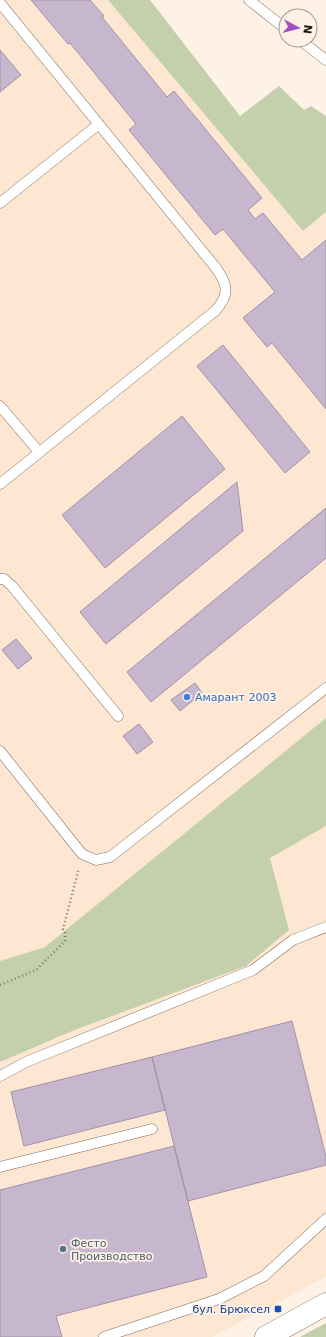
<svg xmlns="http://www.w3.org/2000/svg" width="326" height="1337" viewBox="0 0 326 1337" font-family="'DejaVu Sans',sans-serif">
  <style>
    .built { fill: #fee7d2 }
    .green { fill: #c4d0ab }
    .building { fill: #c7b7ce; stroke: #a191a7 }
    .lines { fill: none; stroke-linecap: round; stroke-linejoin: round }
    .lane-casing { stroke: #7f6c5a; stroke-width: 11 }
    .secondary-casing { stroke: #7f6c5a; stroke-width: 23 }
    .path { stroke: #837970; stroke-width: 2.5; stroke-dasharray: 1 3; stroke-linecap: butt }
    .lane { stroke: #fff; stroke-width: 10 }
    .secondary { stroke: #fff; stroke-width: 22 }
    .shop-dot { fill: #3f7fe0; stroke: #fef1e5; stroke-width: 1.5 }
    .service-dot { fill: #5c6f8a; stroke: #fef1e5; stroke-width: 1.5 }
    .transit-dot { fill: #1a4fb4; stroke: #fef1e5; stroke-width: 1.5 }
    .labels { text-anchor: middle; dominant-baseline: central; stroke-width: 3.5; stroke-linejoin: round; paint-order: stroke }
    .shop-label { font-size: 11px; fill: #366cbe; stroke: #fef1e5; text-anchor: start }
    .service-label { font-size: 11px; fill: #4e5e75; stroke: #fef1e5; text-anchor: start }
    .transit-label { font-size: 11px; fill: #164399; stroke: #fef1e5; text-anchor: end }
  </style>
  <rect width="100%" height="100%" fill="#fef1e5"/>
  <path class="built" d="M0,0H108L303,231L326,212V1277L212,1337H0Z"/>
  <path class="green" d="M108,0H150L240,116L279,86L304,110L311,106L326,116V212L303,231Z
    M326,718V826L270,858L289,930L246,966L72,1031L0,1062V961L45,947Z
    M326,1323V1337H300Z"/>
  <path class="building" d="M31,0H90L104,16L102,17L167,97L174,91L262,198L248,210L255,219L263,213L302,260L326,240V409L272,343L267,347L243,318L275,292L223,229L215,235L129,130L136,124L70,43L68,44Z
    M0,50L21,75L0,92Z
    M223,345L310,452L285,473L197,366Z
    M182,416L225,469L105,568L62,515Z
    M237,482L243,531L106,644L80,612Z
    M326,508V558L151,702L127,672Z
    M16,639L32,658L18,669L2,650Z
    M195,683L202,693L180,711L171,700Z
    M139,724L153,742L137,754L123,736Z
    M292,1021L326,1157V1165L188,1201L152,1057Z
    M152,1057L165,1110L24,1146L11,1092Z
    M174,1146L207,1277L56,1316L62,1337H0V1190Z"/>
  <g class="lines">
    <g class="lane-casing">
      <path id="lane" d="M249,0L286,29
        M0,3L216,268C228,285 230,295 215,311L0,484
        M300,40L326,60
        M0,203L99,124
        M0,406L39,452
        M0,579H4L12,586L118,716
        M0,751L82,854L96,860L110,857L326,688
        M0,1076L26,1062L253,970L293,940L326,927
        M0,1167L152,1129
        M104,1337L219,1299L264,1276L326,1219"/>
    </g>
    <g class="secondary-casing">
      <path id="secondary" d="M266,1337L326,1304"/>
    </g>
    <path class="path" d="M0,985L36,970L65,941V931L63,929L79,868"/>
    <use href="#lane" class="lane"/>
    <use href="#secondary" class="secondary"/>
  </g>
  <circle class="shop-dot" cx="187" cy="697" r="4"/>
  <circle class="service-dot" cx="63" cy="1249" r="4"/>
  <rect class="transit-dot" x="274" y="1305" width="8" height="8" rx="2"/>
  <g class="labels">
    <g class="shop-label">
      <text x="195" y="697">Амарант 2003</text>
    </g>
    <g class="service-label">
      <text x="71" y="1243">Фесто<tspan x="71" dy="13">Производство</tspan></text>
    </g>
    <g class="transit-label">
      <text x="270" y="1309">бул. Брюксел</text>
    </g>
  </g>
  <g transform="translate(298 28) rotate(97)"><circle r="19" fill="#fef1e5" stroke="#a2988e"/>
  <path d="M0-3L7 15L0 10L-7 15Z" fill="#a251c2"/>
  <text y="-6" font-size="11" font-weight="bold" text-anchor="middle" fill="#19120b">N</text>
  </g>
</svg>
